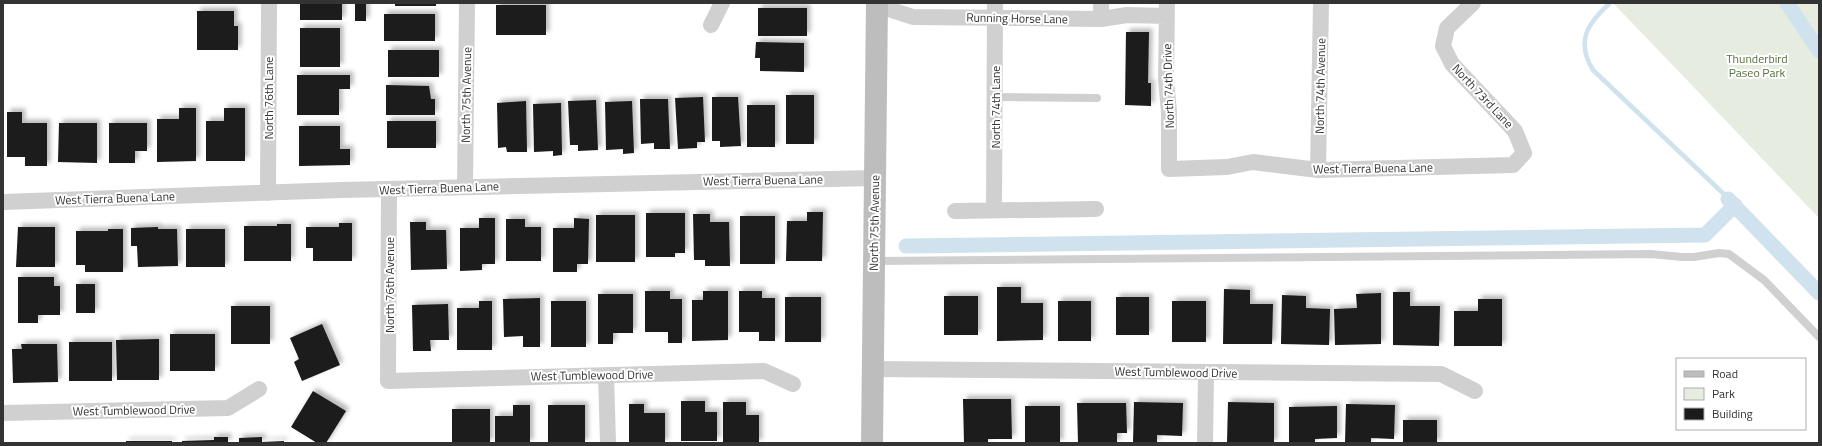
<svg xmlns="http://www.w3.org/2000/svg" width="1822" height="446" viewBox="0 0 1822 446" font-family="'Titillium Web',sans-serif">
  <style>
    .green { fill: #e6ecdf }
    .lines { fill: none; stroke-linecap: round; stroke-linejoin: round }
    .stream { stroke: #cfe2ee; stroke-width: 4.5 }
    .canal { stroke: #cfe2ee; stroke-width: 15 }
    .building { fill: #1a1a1a; filter: url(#shadow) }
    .lane { stroke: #d0d0d0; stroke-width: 8 }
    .street { stroke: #d0d0d0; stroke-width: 16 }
    .secondary { stroke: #bdbdbd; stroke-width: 22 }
    .labels { text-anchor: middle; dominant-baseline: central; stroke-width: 4; stroke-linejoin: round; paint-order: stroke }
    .street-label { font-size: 12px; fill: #333; stroke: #fff }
    .park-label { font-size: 12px; fill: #56703f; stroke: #fff }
  </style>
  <defs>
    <filter id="shadow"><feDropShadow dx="3.5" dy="-3.5" stdDeviation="2" flood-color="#0004"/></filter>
  </defs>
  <rect width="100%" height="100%" fill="#fff"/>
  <path class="green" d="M1613,3H1819V218L1615,5Z"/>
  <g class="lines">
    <path class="stream" d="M1610,3C1588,23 1575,41 1593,70L1728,198"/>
    <path class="canal" d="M1787,3L1819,51
      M1728,199L1819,293
      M906,246L1705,235L1735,205"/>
  </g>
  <path class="building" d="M300,3H342V20H300Z
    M395,3H436V6H395Z
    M355,4H366V21H355Z
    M496,5H546V35H496Z
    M758,8H807V36H758Z
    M197,11H234V26H238V50H197Z
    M384,14H435V41H384Z
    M300,28H340V67H300Z
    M1126,32H1149L1148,83H1151V106L1125,105Z
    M756,42L804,43V72L760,71V58H755Z
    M388,50H439V77H388Z
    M297,75H350V89H339V115H297Z
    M386,85L429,86L431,99H435V115H386Z
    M786,95H814V144H786Z
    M703,97L705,142H697V148L678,149L675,98Z
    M712,97H738L741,146L720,147V141H712Z
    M640,99H668L670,149H654V143L641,144Z
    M596,100L598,150L578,151V145H570L568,101Z
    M526,101L527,152H507L506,147L498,148L497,103Z
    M632,101L634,153L623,154V149L606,150L605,102Z
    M561,103L562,155L553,156V151L534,152L533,104Z
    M747,105H775V147H747Z
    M179,108H196V161L157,162V119H179Z
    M224,108H245V161H206V121H224Z
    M7,112H22V123H47V166H25V157H7Z
    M387,121H436V148H387Z
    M59,123H97V163L58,162Z
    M109,123H147V151H135V163H109Z
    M299,126H340V149H350V165L299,166Z
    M807,212H823L822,261H786L787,221H807Z
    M646,213H685V253H675V257H646Z
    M693,214H710V222H729L730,266H705V260H694Z
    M596,215H635V262H596Z
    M740,216H775V264H740Z
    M479,218H495V264H482V270L460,271V228H479Z
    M574,218L589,219L588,264H577V272H553V228H574Z
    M506,219H525V227H541V261H506Z
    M410,222H426V230H446L447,269L411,270Z
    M339,223H352V261H313V248H306V227H339Z
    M277,224H291V261H244V226H277Z
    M18,227H55V267H16Z
    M158,227V229H177L178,266L138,267L137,246H131V228Z
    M108,229H123V272H85V265H76V231H108Z
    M186,229H225V267H186Z
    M18,277H54V286H60V315H38V323H18Z
    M76,284H95V313H76Z
    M997,287H1021V303H1043V340L997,341Z
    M1224,289L1250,290V304H1273L1272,344H1223Z
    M645,291H670V299H682V343H668V332H645Z
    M703,291H728V340L692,341V300H703Z
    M739,291H762V298H775V341H759V332H739Z
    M1393,292H1410V306H1440L1439,346L1393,345Z
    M1381,293V344L1335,345L1334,309L1357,308L1356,294Z
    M598,294H633V333H613V344H598Z
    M1282,295L1306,296V308L1330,309L1329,345L1281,344Z
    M944,296H978V335H944Z
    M785,297H821V342H785Z
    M1116,297H1149V335H1116Z
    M540,298V347H523V336L504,337L503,299Z
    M1478,299H1502V346H1454V311H1478Z
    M479,301H492V350H457V308H479Z
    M551,301H586V347H551Z
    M1058,301H1091V341H1058Z
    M1172,301H1206V342H1172Z
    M448,304L449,340H430L431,351H413L412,305Z
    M231,306H270V344H231Z
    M322,324L340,365L302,381L294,362L299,359L290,338Z
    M170,334H215V371H170Z
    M159,339V380H117L116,340Z
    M69,342H112V381H69Z
    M21,344H57L58,382L13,383L12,349H22Z
    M313,391L346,411L326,443H317L291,427Z
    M963,399H1011L1012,439H988V443H964Z
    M681,401H705V412H717V441H681Z
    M723,402H746V415H759V443H723Z
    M1134,402L1183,403L1182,436L1157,435V443H1133Z
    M1228,402L1274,403V443H1227Z
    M1077,403H1126L1127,433H1117V443H1078Z
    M629,404H644V413H665V443H629Z
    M1346,404L1395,405L1394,439L1371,438V443H1345Z
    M513,405H530V443H495V416H513Z
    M548,405H585V443H548Z
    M1025,406H1060V443H1025Z
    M1337,406V438L1315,439V443H1289V407Z
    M452,409H490V443H452Z
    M1403,420H1437V443H1403Z
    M214,437H228V443H182V441L214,440Z
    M262,437V442L284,441V443H239V438Z
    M126,441H172V443H126Z"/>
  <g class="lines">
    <path class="lane" d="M995,97L1097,98
      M875,261L1651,254L1682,257H1694L1719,253L1729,254L1764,280L1819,337"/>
    <path class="street" d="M1167,3L1166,80L1169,112V169L1227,167L1253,162L1318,170L1513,165L1524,153L1515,131L1452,64L1443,46L1447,28L1473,3
      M876,5L913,17L1101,19L1127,15L1167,16
      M1101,19V3
      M711,25L722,3
      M1318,170L1321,3
      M465,187L467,3
      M389,189L388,381L764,371L793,384
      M268,193L269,3
      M3,202L342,190L874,178
      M994,210L995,3
      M955,211L1096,209
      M873,369L1441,374L1475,391
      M606,375L608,443
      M3,413L228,408L259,389
      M1205,443L1206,373"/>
    <path class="secondary" d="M872,443L877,3"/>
  </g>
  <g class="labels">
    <g class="street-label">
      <text transform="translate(1017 18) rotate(1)">Running Horse Lane</text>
      <text transform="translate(1168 86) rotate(-92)">North 74th Drive</text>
      <text transform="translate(1320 86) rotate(-89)">North 74th Avenue</text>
      <text transform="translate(466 95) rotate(-89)">North 75th Avenue</text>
      <text transform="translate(1483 96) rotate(47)">North 73rd Lane</text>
      <text transform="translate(268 98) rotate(-90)">North 76th Lane</text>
      <text transform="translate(995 107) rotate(-90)">North 74th Lane</text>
      <text transform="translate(1373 168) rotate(-1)">West Tierra Buena Lane</text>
      <text transform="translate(763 180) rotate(-1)">West Tierra Buena Lane</text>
      <text transform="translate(439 188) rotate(-2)">West Tierra Buena Lane</text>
      <text transform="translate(115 198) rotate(-2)">West Tierra Buena Lane</text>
      <text transform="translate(874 223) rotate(-89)">North 75th Avenue</text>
      <text transform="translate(389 285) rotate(-90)">North 76th Avenue</text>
      <text transform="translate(1176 372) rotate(1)">West Tumblewood Drive</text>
      <text transform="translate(592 375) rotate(-1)">West Tumblewood Drive</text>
      <text transform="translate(134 410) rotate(-1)">West Tumblewood Drive</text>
    </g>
    <g class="park-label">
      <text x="1757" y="58">Thunderbird<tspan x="1757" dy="14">Paseo Park</tspan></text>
    </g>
  </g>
  <rect width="1822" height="446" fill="none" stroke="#333333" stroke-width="8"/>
  <rect x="1676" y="358" width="130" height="72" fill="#ffffff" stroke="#adadad"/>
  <rect x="1684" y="371" width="20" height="6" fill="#bdbdbd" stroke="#adadad"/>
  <text x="1712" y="378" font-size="12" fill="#333333">Road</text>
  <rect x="1684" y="388" width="20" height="12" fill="#e6ecdf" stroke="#adadad"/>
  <text x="1712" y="398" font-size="12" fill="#333333">Park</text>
  <rect x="1684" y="408" width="20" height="12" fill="#1a1a1a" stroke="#adadad"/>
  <text x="1712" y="418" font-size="12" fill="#333333">Building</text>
</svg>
